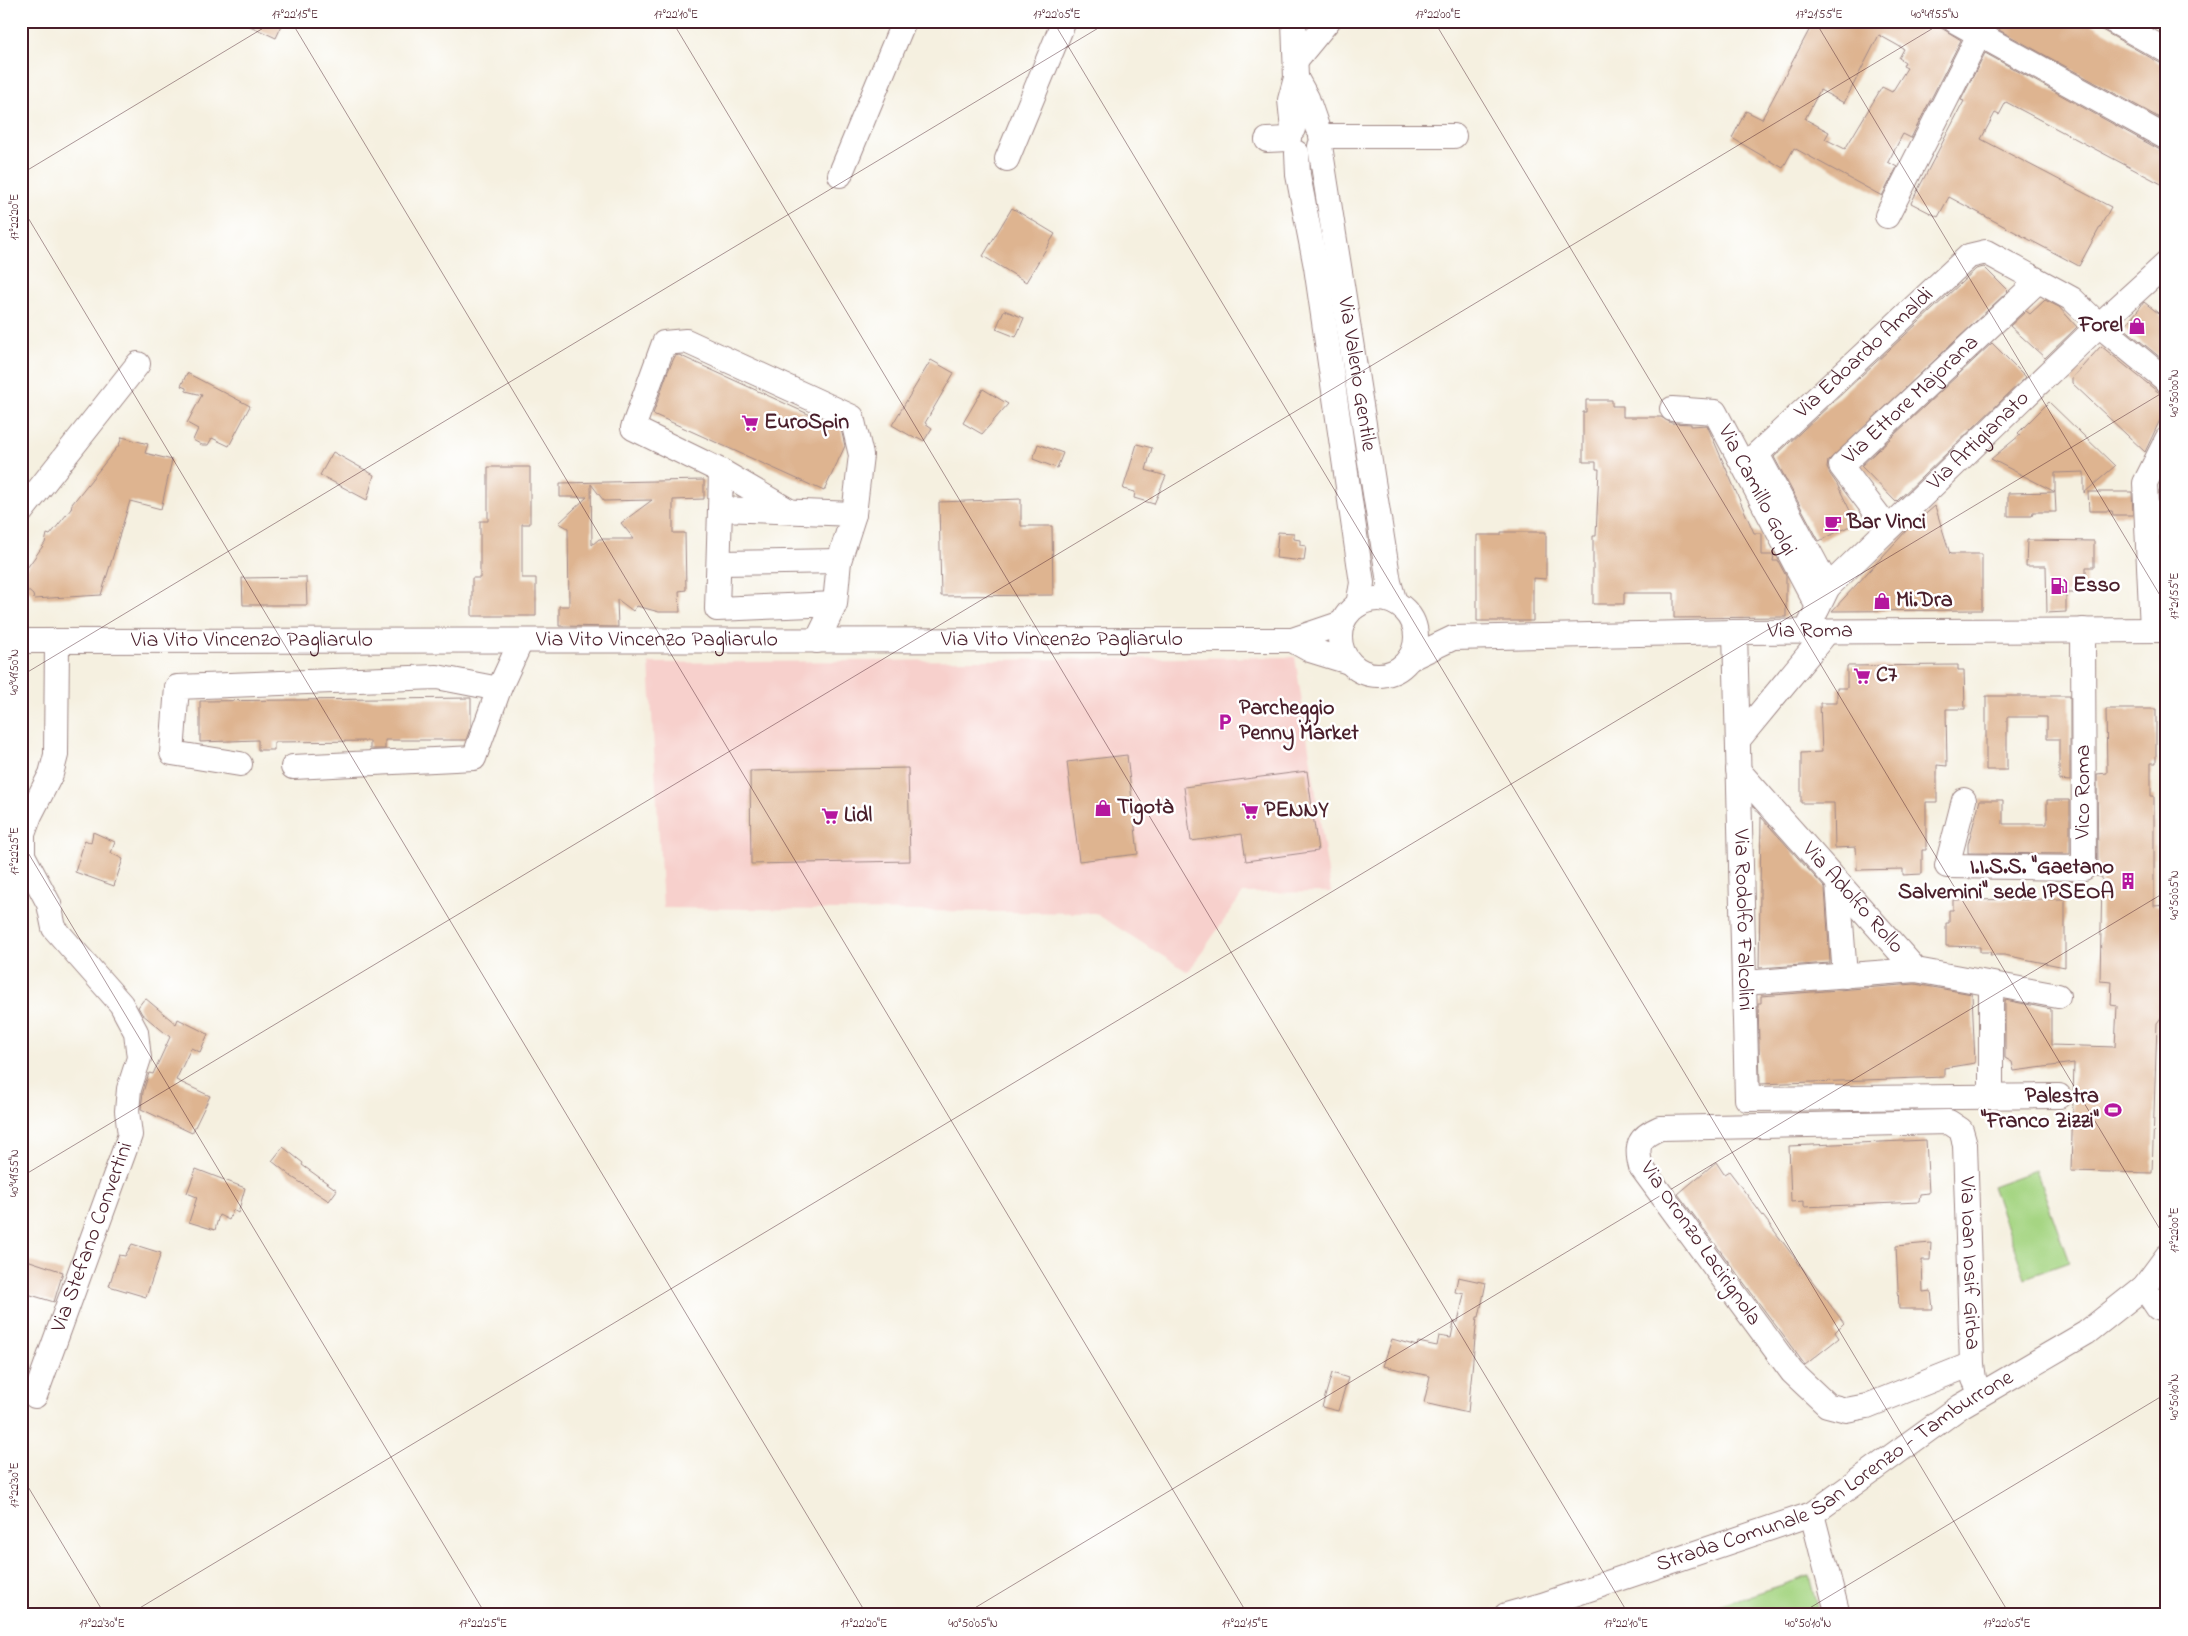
<svg xmlns="http://www.w3.org/2000/svg" width="2188" height="1636" viewBox="0 0 2188 1636" font-family="'Indie Flower',sans-serif">
  <style>
    .built { fill: #f7d0cc }
    .green { fill: #a6d583; stroke: #787a57 }
    .building { fill: #deb490; fill-rule: evenodd }
    .lines { fill: none; stroke-linecap: round; stroke-linejoin: round }
    .minor-casing { stroke: #a08886; stroke-width: 26 }
    .minor { stroke: #fff; stroke-width: 24 }
    .ticks { fill: none; stroke: #4a1f2b; stroke-width: 1; stroke-opacity: 0.45 }
    .labels { text-anchor: middle; dominant-baseline: central; stroke-width: 5; stroke-linejoin: round; paint-order: stroke }
    .poi-label { font-size: 22px; font-weight: bold; fill: #4a1f2b; stroke: #fff; text-anchor: start }
    .street-label { font-size: 22px; fill: #4a1f2b; stroke: #fff }
    .neatline { fill: none; stroke: #4a1f2b; stroke-width: 2 }
    .ticks-label { font-size: 12px; text-anchor: middle; fill: #4a1f2b }
  </style>
  <rect width="100%" height="100%" fill="#fff"/>
  <filter id="ink" filterUnits="userSpaceOnUse"><feTurbulence type="fractalNoise" baseFrequency=".02" numOctaves="2"/><feDisplacementMap in="SourceGraphic" scale="10" xChannelSelector="R" yChannelSelector="G"/><feConvolveMatrix kernelMatrix="1 2 1 2 8 2 1 2 1" color-interpolation-filters="sRGB"/></filter>
  <filter id="wash" filterUnits="userSpaceOnUse"><feTurbulence type="fractalNoise" baseFrequency=".0096" numOctaves="4" result="noise"/><feDisplacementMap in="SourceGraphic" scale="20" xChannelSelector="R" yChannelSelector="G"/><feGaussianBlur stdDeviation="1.12" result="paint"/><feColorMatrix in="noise" values="0 0 0 0 0 0 0 0 0 0 0 0 0 0 0 0 0 1.4 0 .05"/><feComposite in="paint" operator="in"/></filter>
  <g filter="url(#wash)">
    <rect width="100%" height="100%" fill="#f5f0e0"/>
    <path class="built" d="M1295,657L1331,892L1243,893L1188,972L1095,913L663,908L649,663Z"/>
    <path class="green" d="M2036,1170L2069,1262L2025,1278L1992,1186Z
      M1809,1576L1819,1615H1691Z"/>
    <g id="blocks">
      <path class="building" d="M239,21H284L276,38Z
        M1814,21H1930L1961,40L1911,138L1903,134L1888,162L1897,167L1882,196L1794,148L1783,168L1732,138L1746,111L1762,119ZM1879,35L1904,49L1899,58L1905,62L1903,66L1907,68L1892,92L1882,87L1845,149L1825,139L1829,132L1805,119L1820,90L1844,103Z
        M2004,21H2086L2160,63L2167,65V122L1999,30Z
        M1985,53L2160,150L2167,152V187L2006,102L1999,115L1995,113L1981,139L2111,207L2079,266L1949,197L1938,217L1911,203L1964,101L1961,100Z
        M1012,208L1055,234L1026,282L983,256Z
        M1984,267L2008,291L1828,461L1827,468L1830,474L1837,484L1856,523L1819,541L1774,457L1976,269Z
        M2045,300L2059,307L2077,327L2045,358L2010,326L2026,311L2030,314Z
        M2144,302L2167,320V363L2124,328Z
        M1004,310L1024,318L1016,337L996,329Z
        M1992,343L2026,377L1896,502L1861,466Z
        M2101,346L2158,392L2167,394V405L2145,452L2072,383V378Z
        M679,355L841,429L845,446L824,491L653,414L668,371L675,356Z
        M931,360L954,373L925,423L932,428L924,441L917,437L916,439L892,425Z
        M187,373L250,406L229,446L212,438L208,445H202L193,440L198,429L187,423L202,395L186,391V388L181,386Z
        M983,389L1008,404L982,434L963,423Z
        M1586,400H1612V406H1623V417H1661L1671,423L1691,424V426L1707,425L1754,533H1762V555H1774L1773,561H1778L1786,576V617L1674,618V593H1624V604H1593V536H1596L1599,469H1596V462H1583V412H1586Z
        M2049,402L2115,466L2084,493V472L2055,473V492L1991,459L2020,435L2018,433Z
        M122,437L148,444L145,453L172,460L161,509L130,501L101,595L34,599L33,595L23,586L22,582L24,577L22,575L45,543L47,534L50,535L71,509L72,504L119,445Z
        M1038,444L1063,453L1057,468L1033,459Z
        M1137,444L1152,448L1146,470L1166,476L1154,504L1134,498L1135,492L1123,489Z
        M333,452L374,475L367,500L320,475Z
        M488,467H530V524H522V578H536V616H472V578H480V521H488Z
        M704,480V499L673,500V533H685L686,590L679,591L680,612H659L637,606L633,611L617,599L618,627L559,626V606H569L568,528L559,523L587,497H560V483ZM591,484L604,501L652,500L621,523L634,539H599L592,545Z
        M2159,491H2167V515H2160Z
        M2055,492L2056,512H2033L2032,516H2008V493Z
        M2088,492H2132L2133,515H2113L2112,511H2089Z
        M1021,499V526H1052L1053,595L941,596L939,502Z
        M1935,506L1950,554H1982V610L1832,611L1907,530Z
        M1278,532L1294,533V539L1300,540V545L1306,546L1304,561L1276,558Z
        M1501,532H1546V579L1533,578V621H1477V535H1501Z
        M2027,540L2094,541V567H2086V593H2066V612L2047,613L2046,566H2026Z
        M306,577L307,605H243L242,578Z
        M1958,665V670H1964L1965,709H1946L1947,766L1937,765V802H1926V850H1922V874L1903,875V869L1857,870L1856,847L1835,848L1834,803H1801V753L1822,752L1820,703H1837V688H1847V666Z
        M1986,696H2070V781L2059,780V739H2047V717H2007V770H1986Z
        M471,698V726L466,740H385V749H370V741L274,742V750H258V740L200,742V701Z
        M2106,709H2156V763H2151V796H2154V906L2167,905V1010L2157,1023L2152,1173L2071,1171L2074,1063L2014,1071L2012,1062L2005,1058V1000L2051,1009V1045L2115,1047L2117,1006L2111,1005L2112,982L2100,981L2102,877L2095,876L2098,868L2097,774L2107,773Z
        M1127,755L1138,854L1079,861L1067,762Z
        M908,768L910,861L751,864L750,771Z
        M1307,771L1318,851L1246,861L1242,834L1191,841L1184,787Z
        M1980,800H2003V824H2047V800H2070V854L1968,853V844Z
        M1761,817L1825,888L1830,963L1759,968Z
        M93,832L115,842L111,853L123,859L114,886L75,872L85,840L91,843Z
        M2065,899V967L2004,955H1990L1991,952H1980V947L1946,946V923H1949V910H1953V900Z
        M1915,984L1972,994L1975,1063L1944,1068V1077L1760,1084L1758,1003H1761V996Z
        M145,998L176,1024L178,1019L208,1034L200,1052L191,1048L176,1080L210,1096L192,1133L141,1109L143,1092L149,1073L153,1074L170,1037L142,1014L138,1007Z
        M1926,1140L1929,1193L1920,1194L1919,1202L1804,1207V1201L1791,1202L1789,1146Z
        M283,1147L303,1163L302,1165L337,1190L329,1201L292,1177L272,1161Z
        M1716,1162L1724,1174L1729,1171L1844,1323L1835,1332L1839,1338L1805,1365L1678,1194Z
        M196,1169L245,1188L238,1213L233,1210L229,1220L219,1215L215,1230L189,1222L197,1197L187,1193Z
        M1931,1243L1930,1260H1922L1923,1292L1931,1291L1933,1309H1899L1896,1246Z
        M132,1244L161,1253L146,1297L109,1286L119,1255L125,1256Z
        M21,1258L63,1272L54,1302L21,1292Z
        M1458,1277L1486,1283L1479,1317H1477L1468,1413L1424,1403L1430,1376L1383,1366L1392,1339L1417,1346L1418,1342L1437,1346L1439,1336L1451,1338L1454,1322H1458L1464,1294L1455,1292Z
        M1332,1373L1348,1378L1338,1411L1322,1407Z"/>
    </g>
  </g>
  <g filter="url(#ink)">
    <use href="#blocks" fill-opacity="0" stroke="#a08886" stroke-width="1"/>
    <g class="lines">
      <g class="minor-casing">
        <g id="minor">
          <path d="M1294,21L1296,78"/>
          <path d="M1955,21L2167,138"/>
          <path d="M2113,21L2167,51"/>
          <path d="M1296,60L1328,21"/>
          <path d="M1293,129L1290,100L1296,78L1307,98L1317,127"/>
          <path d="M1321,136H1454"/>
          <path d="M1267,140L1289,139"/>
          <path id="s1" d="M1320,146L1389,582L1395,603"/>
          <path d="M1297,153L1298,175L1316,267L1362,583L1358,605"/>
          <path d="M1007,159L1064,21"/>
          <path d="M840,175L904,21"/>
          <path d="M1887,216L1986,21"/>
          <path id="s2" d="M1672,409L1715,412L1818,607"/>
          <path d="M721,471L786,509"/>
          <path d="M720,509L721,471L633,428L664,343L686,341L852,417L861,455L854,514"/>
          <path d="M21,512L138,364"/>
          <path id="s3" d="M1888,528L1841,466L2038,281"/>
          <path d="M719,563L839,561"/>
          <path id="s4" d="M1828,587L1757,454L1969,256L1986,252L2072,299L2099,325L2167,381"/>
          <circle cx="1378" cy="637" r="38"/>
          <path d="M1342,623L1292,640L1310,650L1349,662"/>
          <path d="M2152,629L2145,483L2167,439"/>
          <path id="s5" d="M1735,632L1747,1099L2059,1096"/>
          <path id="s6" d="M1806,632L1828,587L2099,325L2167,263"/>
          <path id="s7" d="M21,641L1292,640"/>
          <path d="M817,641L835,604L839,561L854,514L720,509L717,609L835,604"/>
          <path id="s8" d="M1409,659L1453,638L1735,632L2167,630"/>
          <path d="M1738,740L1827,632"/>
          <path d="M240,764L172,753L177,687L437,677L499,689"/>
          <path d="M293,767L474,758L499,689L521,641"/>
          <path id="s9" d="M1738,770L1916,970"/>
          <path d="M1964,800L1947,866L2084,868L2083,630"/>
          <path d="M1838,883L1845,976"/>
          <path d="M1744,983L1916,970L2058,996"/>
          <path d="M1991,984V1097"/>
          <path d="M2144,1287L2158,1308L2167,1312"/>
          <path id="s10" d="M1972,1364L1867,1406L1846,1410L1827,1405L1792,1372L1641,1167C1635,1145 1639,1137 1660,1128L1949,1122L1961,1130L1965,1144L1972,1364L1974,1379L1981,1394"/>
          <path id="s11" d="M35,1396L130,1135L127,1111L129,1089L139,1058L136,1032L121,1004L54,928L49,904L23,855V834L30,815L51,774L56,755L57,641"/>
          <path d="M1812,1514L1838,1615"/>
          <path id="s12" d="M1506,1615L1542,1605L1812,1514L1961,1406L2086,1333L2144,1287L2167,1256"/>
        </g>
      </g>
      <use href="#minor" class="minor"/>
    </g>
  </g>
  <path class="ticks" d="M291,21L1248,1615M672,21L1629,1615M1053,21L2010,1615M1434,21L2167,1241M1815,21L2167,607M21,174L275,21M21,206L867,1615M21,676L1110,21M21,841L486,1615M21,1177L1945,21M21,1475L105,1615M128,1615L2167,390M963,1615L2167,891M1798,1615L2167,1393"/>
  <defs>
    <g id="shop-bare" transform="scale(1.35)"><path d="M-5-2.5h2.3a2.7 3.5 0 0 1 5.4 0H5L5.5 6h-11ZM-1.5-2.5h3a1.5 2.3 0 0 0-3 0Z" fill="#b5179e" stroke="#fff" stroke-width="2.5" paint-order="stroke"/></g>
    <g id="supermarket-bare" transform="scale(1.35)"><path d="M-6-5.5h2.5l.6 2H6L4.5 2H-2.5L-4.4-4H-6ZM-1.5 3.2a1.3 1.3 0 1 0 .1 0ZM3 3.2a1.3 1.3 0 1 0 .1 0Z" fill="#b5179e" stroke="#fff" stroke-width="2.5" paint-order="stroke"/></g>
    <g id="cafe-bare" transform="scale(1.35)"><path d="M-5.5-4.5H6V0H3Q3 3.5 0 3.5H-2.5Q-5.5 3.5-5.5 0ZM3-3.2v2h1.7v-2ZM-6 4.5H4V6H-6Z" fill="#b5179e" stroke="#fff" stroke-width="2.5" paint-order="stroke"/></g>
    <g id="fuel-bare" transform="scale(1.35)"><path d="M-5.5-6h7V0h2V4h1.3V-2.5L3-4.5l.8-.8L6-3V5H2.5V1h-1V6h-7ZM-4.2-4.7v3.2H.2V-4.7Z" fill="#b5179e" stroke="#fff" stroke-width="2.5" paint-order="stroke"/></g>
    <g id="parking-bare" transform="scale(1.35)"><path d="M-3.5-5.5H1a3.5 3.5 0 0 1 0 7H-1V5.5H-3.5ZM-1-3.4V-.6H.8a1.4 1.4 0 0 0 0-2.8Z" fill="#b5179e" stroke="#fff" stroke-width="2.5" paint-order="stroke"/></g>
    <g id="building-bare" transform="scale(1.35)"><path d="M-4-6H4V6H1V3H-1V6H-4ZM-2.5-4.3h1.7v1.8h-1.7ZM.8-4.3h1.7v1.8H.8ZM-2.5-1h1.7V.8h-1.7ZM.8-1h1.7V.8H.8Z" fill="#b5179e" stroke="#fff" stroke-width="2.5" paint-order="stroke"/></g>
    <g id="stadium-bare" transform="scale(1.35)"><path d="M0-5a6.5 5 0 1 0 0 10a6.5 5 0 1 0 0-10ZM-3.5-1.8h7v3.6h-7Z" fill="#b5179e" stroke="#fff" stroke-width="2.5" paint-order="stroke"/></g>
  </defs>
  <g fill-rule="evenodd">
    <use href="#shop-bare" x="2137" y="326"/>
    <use href="#supermarket-bare" x="750" y="423"/>
    <use href="#cafe-bare" x="1833" y="523"/>
    <use href="#fuel-bare" x="2059" y="586"/>
    <use href="#shop-bare" x="1882" y="601"/>
    <use href="#supermarket-bare" x="1862" y="676"/>
    <use href="#parking-bare" x="1225" y="722"/>
    <use href="#shop-bare" x="1103" y="808"/>
    <use href="#supermarket-bare" x="1250" y="811"/>
    <use href="#supermarket-bare" x="830" y="816"/>
    <use href="#building-bare" x="2128" y="881"/>
    <use href="#stadium-bare" x="2113" y="1110"/>
  </g>
  <g class="labels">
    <g class="poi-label">
      <text x="2123" y="326" text-anchor="end">Forel</text>
      <text x="764" y="423">EuroSpin</text>
      <text x="1847" y="523">Bar Vinci</text>
      <text x="2073" y="586">Esso</text>
      <text x="1896" y="601">Mi.Dra</text>
      <text x="1876" y="676">C7</text>
      <text x="1239" y="709">Parcheggio<tspan x="1239" dy="25">Penny Market</tspan></text>
      <text x="1117" y="808">Tigotà</text>
      <text x="1264" y="811">PENNY</text>
      <text x="844" y="816">Lidl</text>
      <text x="2114" y="868" text-anchor="end">I.I.S.S. "Gaetano<tspan x="2114" dy="25">Salvemini" sede IPSEOA</tspan></text>
      <text x="2099" y="1097" text-anchor="end">Palestra<tspan x="2099" dy="25">"Franco Zizzi"</tspan></text>
    </g>
    <g class="street-label">
      <text stroke="none"><textPath href="#s4" startOffset="298">Via Edoardo Amaldi</textPath></text>
      <text stroke="none"><textPath href="#s1" startOffset="231">Via Valerio Gentile</textPath></text>
      <text stroke="none"><textPath href="#s3" startOffset="174">Via Ettore Majorana</textPath></text>
      <text stroke="none"><textPath href="#s6" startOffset="260">Via Artigianato</textPath></text>
      <text stroke="none"><textPath href="#s2" startOffset="132">Via Camillo Golgi</textPath></text>
      <text stroke="none"><textPath href="#s8" startOffset="406">Via Roma</textPath></text>
      <text stroke="none"><textPath href="#s7" startOffset="1041">Via Vito Vincenzo Pagliarulo</textPath></text>
      <text stroke="none"><textPath href="#s7" startOffset="231">Via Vito Vincenzo Pagliarulo</textPath></text>
      <text stroke="none"><textPath href="#s7" startOffset="636">Via Vito Vincenzo Pagliarulo</textPath></text>
      <text transform="translate(2084 792) rotate(-90)">Vico Roma</text>
      <text stroke="none"><textPath href="#s9" startOffset="172">Via Adolfo Rollo</textPath></text>
      <text stroke="none"><textPath href="#s5" startOffset="288">Via Rodolfo Falcolini</textPath></text>
      <text stroke="none"><textPath href="#s11" startOffset="169">Via Stefano Convertini</textPath></text>
      <text transform="translate(1700 1244) rotate(55)">Via Oronzo Lacirignola</text>
      <text stroke="none"><textPath href="#s10" startOffset="944">Via Ioan Iosif Girba</textPath></text>
      <text stroke="none"><textPath href="#s12" startOffset="362">Strada Comunale San Lorenzo - Tamburrone</textPath></text>
    </g>
  </g>
  <rect width="2188" height="1636" fill="none" stroke="#fff" stroke-width="55"/>
  <rect x="28" y="28" width="2132" height="1580" class="neatline"/>
  <g class="ticks-label">
    <text x="295" y="18">17°22'15"E</text>
    <text x="676" y="18">17°22'10"E</text>
    <text x="1057" y="18">17°22'05"E</text>
    <text x="1438" y="18">17°22'00"E</text>
    <text x="1819" y="18">17°21'55"E</text>
    <text x="1935" y="18">40°49'55"N</text>
    <text transform="translate(14 217) rotate(-90)" y="4">17°22'20"E</text>
    <text transform="translate(2174 393) rotate(-90)" y="4">40°50'00"N</text>
    <text transform="translate(2174 596) rotate(-90)" y="4">17°21'55"E</text>
    <text transform="translate(14 672) rotate(-90)" y="4">40°49'50"N</text>
    <text transform="translate(14 851) rotate(-90)" y="4">17°22'25"E</text>
    <text transform="translate(2174 895) rotate(-90)" y="4">40°50'05"N</text>
    <text transform="translate(14 1173) rotate(-90)" y="4">40°49'55"N</text>
    <text transform="translate(2174 1230) rotate(-90)" y="4">17°22'00"E</text>
    <text transform="translate(2174 1397) rotate(-90)" y="4">40°50'10"N</text>
    <text transform="translate(14 1485) rotate(-90)" y="4">17°22'30"E</text>
    <text x="102" y="1627">17°22'30"E</text>
    <text x="483" y="1627">17°22'25"E</text>
    <text x="864" y="1627">17°22'20"E</text>
    <text x="973" y="1627">40°50'05"N</text>
    <text x="1245" y="1627">17°22'15"E</text>
    <text x="1626" y="1627">17°22'10"E</text>
    <text x="1808" y="1627">40°50'10"N</text>
    <text x="2007" y="1627">17°22'05"E</text>
  </g>
</svg>
